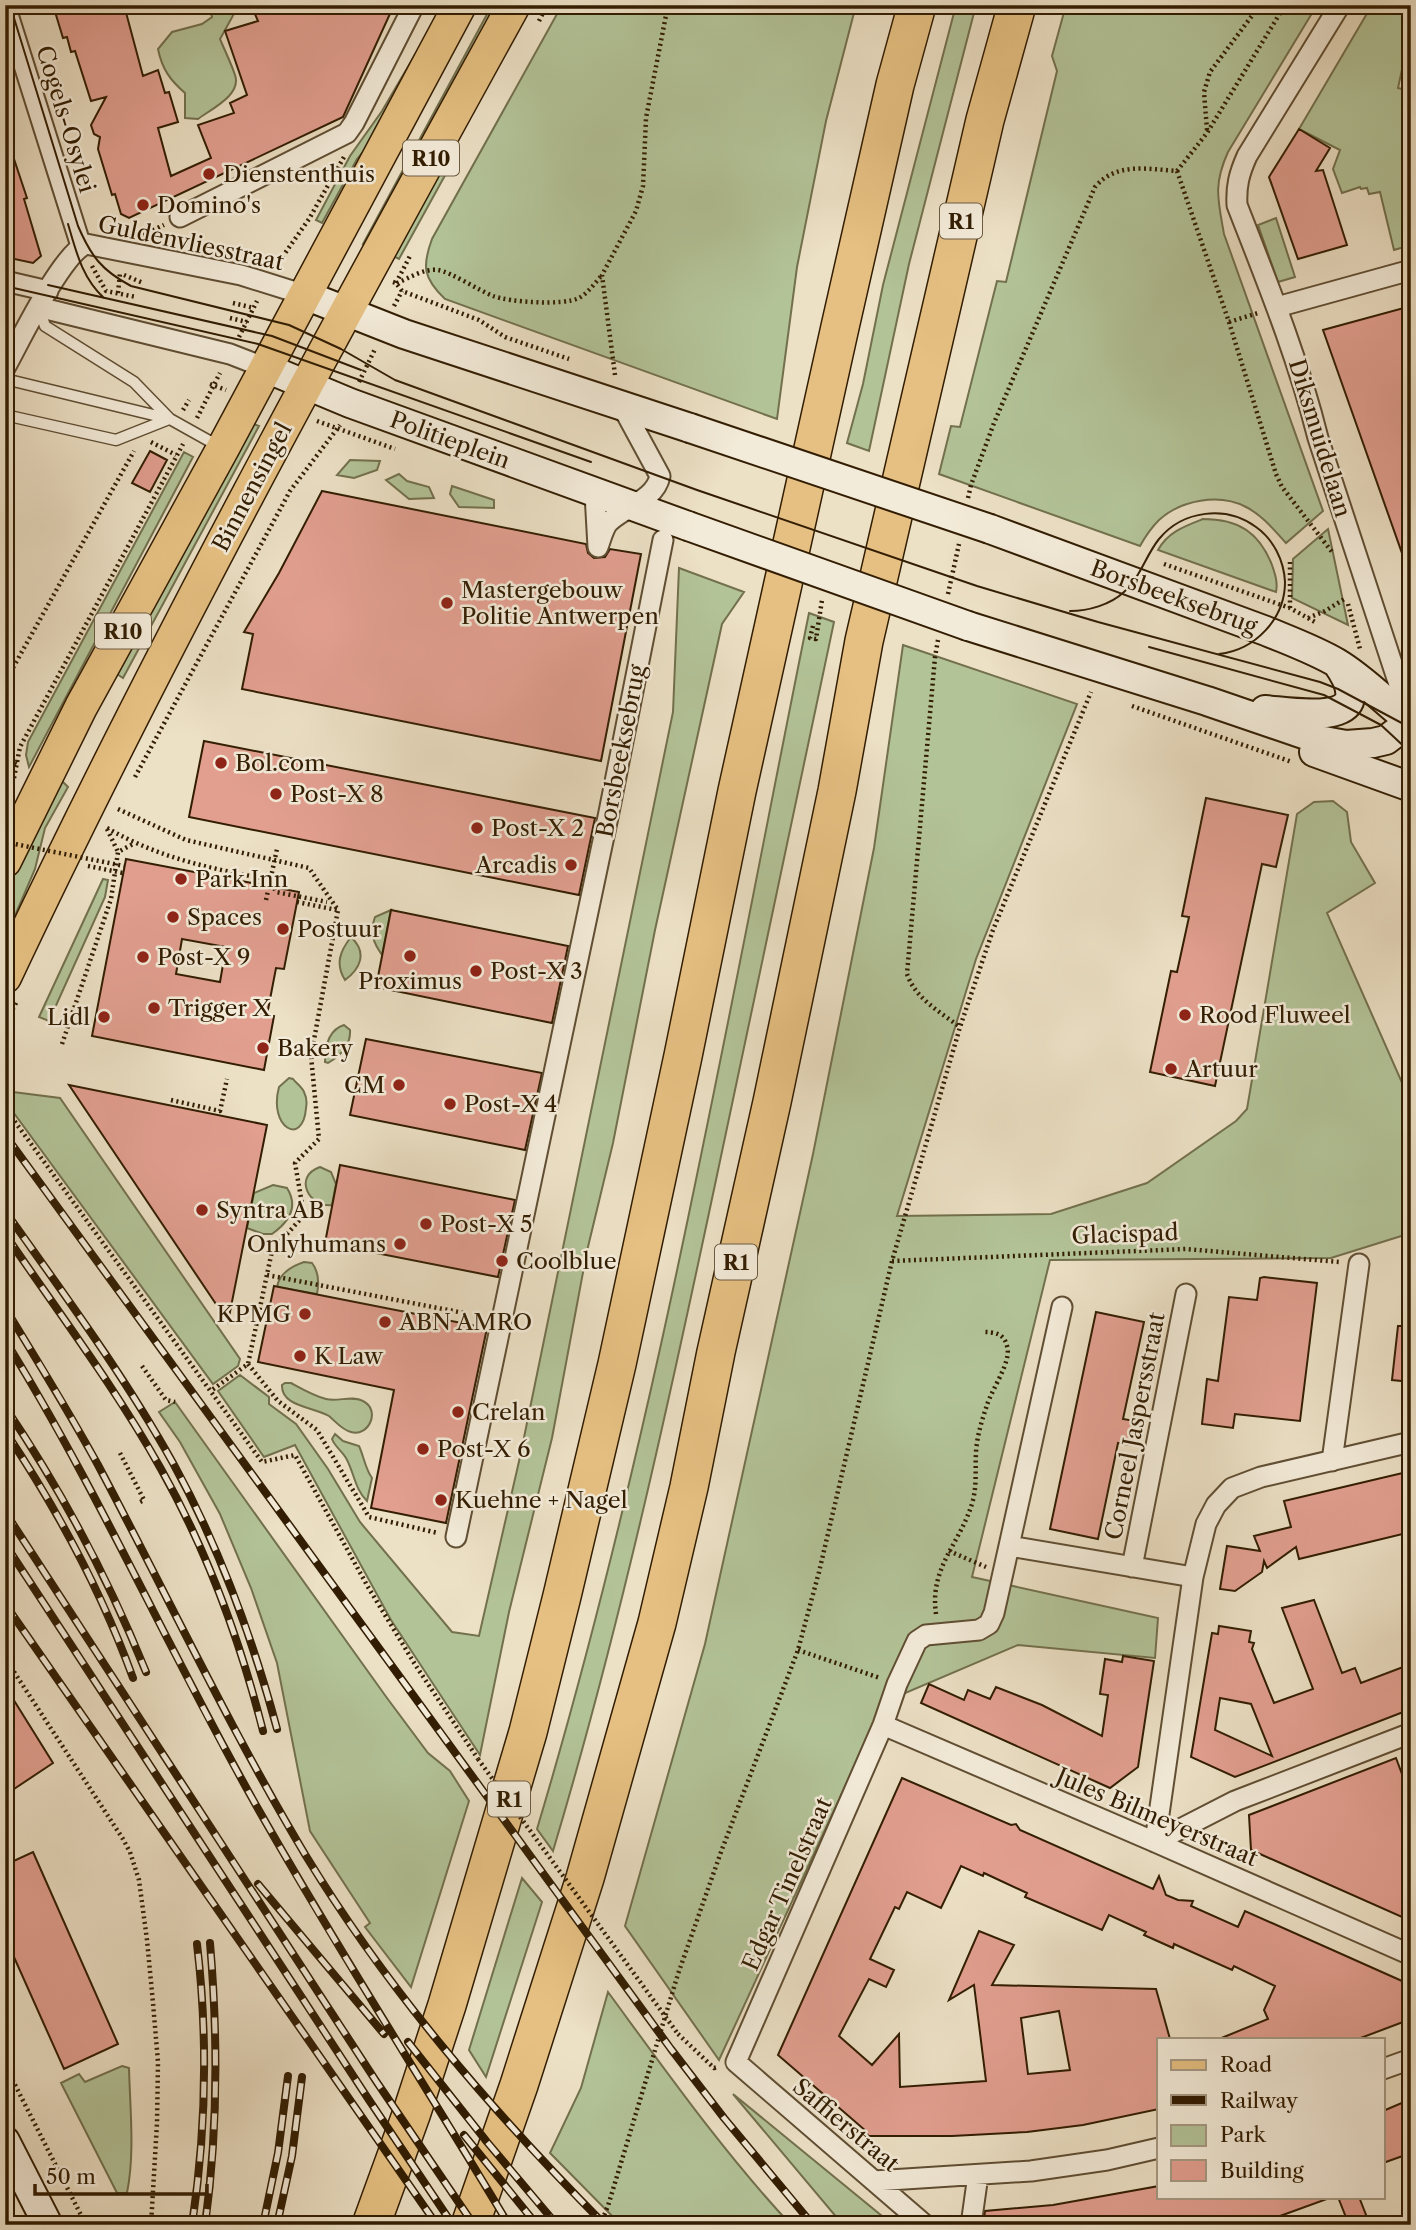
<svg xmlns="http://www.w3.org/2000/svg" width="1416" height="2230" viewBox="0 0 1416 2230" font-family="'Libre Caslon Text',serif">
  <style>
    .green { fill: #b3c398; stroke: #72704d; stroke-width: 2 }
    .building { fill: #e29f90; stroke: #321d02; stroke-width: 2; fill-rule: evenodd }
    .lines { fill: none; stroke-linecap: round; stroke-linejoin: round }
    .lane-casing { stroke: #604e33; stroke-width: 13 }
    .street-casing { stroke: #604e33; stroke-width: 23 }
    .secondary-casing { stroke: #321d02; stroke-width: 32 }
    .primary-casing { stroke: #321d02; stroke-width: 35 }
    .highway-casing { stroke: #321d02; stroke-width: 40 }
    .path { stroke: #321d02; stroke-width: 4.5; stroke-dasharray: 2 3.5; stroke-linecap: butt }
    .lane { stroke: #f3ebd9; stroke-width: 10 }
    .street { stroke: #f3ebd9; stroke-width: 19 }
    .secondary { stroke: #f3ebd9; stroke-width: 28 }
    .primary { stroke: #e6c082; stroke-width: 32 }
    .highway { stroke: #e6c082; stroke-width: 37 }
    .tram { stroke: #321d02; stroke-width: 2 }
    .rail-casing { stroke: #321d02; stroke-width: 8 }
    .rail { stroke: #f3ebd9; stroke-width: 5; stroke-dasharray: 16; stroke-linecap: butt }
    .secondary-bridge-casing { stroke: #321d02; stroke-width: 32; stroke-linecap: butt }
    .path-bridge { stroke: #321d02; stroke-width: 4.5; stroke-dasharray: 2 3.5; stroke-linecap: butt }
    .secondary-bridge { stroke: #f3ebd9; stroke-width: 28 }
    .poi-dot { fill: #8f2418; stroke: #f3ebd9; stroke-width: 2.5 }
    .labels { text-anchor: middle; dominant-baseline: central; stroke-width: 5; stroke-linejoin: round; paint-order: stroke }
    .shield { fill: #f3ebd9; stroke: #6c5b42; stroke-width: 2 }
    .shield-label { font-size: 21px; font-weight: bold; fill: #321d02 }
    .street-label { font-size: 23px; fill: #321d02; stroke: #f3ebd9 }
    .poi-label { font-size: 23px; fill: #321d02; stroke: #f3ebd9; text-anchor: start }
  </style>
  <rect width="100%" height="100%" fill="#ece0c5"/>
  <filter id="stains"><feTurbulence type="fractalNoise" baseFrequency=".00286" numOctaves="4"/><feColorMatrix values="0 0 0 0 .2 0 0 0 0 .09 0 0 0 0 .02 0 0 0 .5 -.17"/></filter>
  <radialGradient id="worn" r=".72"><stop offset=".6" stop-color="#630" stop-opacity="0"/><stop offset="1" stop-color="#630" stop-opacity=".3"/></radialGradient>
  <path class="green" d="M206,5H236L235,12L220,39C225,51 231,63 235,75C242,95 211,109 198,119L185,118V93C170,80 162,69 158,49L172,32L202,24L212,17L209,7Z
    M492,5H500L368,245L363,244Z
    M562,5H856L826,121L797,267L777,419L445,299C423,278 422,266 432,239Z
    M956,5H976L909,264L869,451L847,443L863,384L883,285Z
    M1066,5H1317L1228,152C1213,185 1218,200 1224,234L1323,511L1286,543C1274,530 1262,515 1246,507C1219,493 1181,500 1159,520C1151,528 1145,537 1140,546L939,474L951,426L960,427L997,281L1006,282L1057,71L1052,56Z
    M1372,5H1411V28L1398,88L1411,91V128L1407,145L1411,146V245L1394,250L1380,192L1369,194L1367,188L1361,189L1360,187L1342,193L1333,169L1340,150L1299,129Z
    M433,24L373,140L357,159L322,223L316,220L350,156L382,111Z
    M442,167L448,170L399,259L393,256Z
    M1276,218L1295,277L1278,282L1258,225Z
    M251,423L259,426L123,678L117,674Z
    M184,452L193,457L29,767L26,755L28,742Z
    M350,460L380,461L377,470L354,478L337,475Z
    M399,474L407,481L429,487L434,498L409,499L386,480Z
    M452,486L494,500V508L459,507L450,494Z
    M1203,519C1238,519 1259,532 1272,565C1275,574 1278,582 1276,592L1158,550C1168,532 1185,526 1203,519Z
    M1328,529L1348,625L1292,598L1293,559Z
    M679,568L744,592L722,624L655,930L613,1143L587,1251L552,1438L509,1612L480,1755L391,1620L295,1445L264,1457L218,1391L240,1375L269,1397V1404L296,1424L328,1469L360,1522L452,1632L479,1636L520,1457L673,712Z
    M809,613L834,622C796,801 758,981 720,1161C671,1393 621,1624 553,1851L537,1829C656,1432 727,1019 809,613Z
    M903,645L1077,704L976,959L897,1216L1051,1214L1147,1183L1236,1121L1247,1109L1297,814L1314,802L1333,801L1347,812L1351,842L1375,883L1327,913L1411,1103V1233L1331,1258L1050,1260L972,1577L1158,1618L1155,1658L1018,1645L884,1702L719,2060L625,1926L705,1644L813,1154L874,848Z
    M60,779L68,787L45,828L35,869L5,939V891Z
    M103,879L108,880L105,897L49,1021L39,1017Z
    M391,910L382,955C373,942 369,932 375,917Z
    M351,937C368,953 360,969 345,980C335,964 340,951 351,937Z
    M344,1025L350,1030C351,1045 340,1056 328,1063L325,1062C325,1048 328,1030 344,1025Z
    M289,1078L293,1079C296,1083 302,1087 304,1092C306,1096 307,1103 306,1108C303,1147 268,1128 279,1087Z
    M5,1091L60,1098L240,1359L238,1366L213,1384L5,1101Z
    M320,1167L331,1172L336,1184L332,1205C310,1208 292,1177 320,1167Z
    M273,1185L287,1188C299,1207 289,1222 272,1234H263L247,1228L254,1193Z
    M304,1262L312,1263C319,1272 319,1284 317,1294L277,1287C279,1274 292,1266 304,1262Z
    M285,1383H291C302,1389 314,1396 326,1399C338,1402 352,1395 363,1401C381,1410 369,1437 351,1432C342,1430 335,1421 329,1416C315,1407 281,1407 282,1385Z
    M175,1402L387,1698L428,1753L450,1771L469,1801L411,1987L365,1927L370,1923L310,1831L277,1663L251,1588L220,1514L180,1442L159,1412Z
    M335,1434L343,1441L359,1446C364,1457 365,1468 372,1478L367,1501C355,1490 354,1472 346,1458C342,1451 335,1447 332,1439Z
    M522,1878L542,1902L486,2077L469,2050Z
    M608,1992C666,2071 723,2152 791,2225H621L550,2153L581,2088Z
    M122,2066L129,2068C130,2109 135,2153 127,2193H117L61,2083L79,2074L85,2082Z
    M733,2094L893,2225H843Z"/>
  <path class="building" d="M53,5H124L143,76L158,70L165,93L169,92L178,122L158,128L171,176L211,158L198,125L234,113L230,103L247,95L225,31L258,21L251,5H356L370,12L373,5H394L343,117L129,218L121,214L115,194L112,195L98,149L100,137L94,134L91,125L106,97L91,101L75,51L71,52L67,37L63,38Z
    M1299,129L1330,148L1316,171L1323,170L1347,245L1298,259L1269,177Z
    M5,144H9L27,198L24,199L41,256L33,263L5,257Z
    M1411,306V573H1409L1323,330Z
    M150,451L167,460L150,492L132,483Z
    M322,491L586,544L588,553L594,558L605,557L610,549L641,554L601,761L242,689L253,634L244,632L279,573Z
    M204,741L595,818L579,895L189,817Z
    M1206,798L1288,815L1276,867L1262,864L1215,1086L1150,1072L1171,971L1177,972L1189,917L1182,916Z
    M126,859L299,892L284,969L276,968L267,1015L274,1016L264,1070L92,1036ZM182,939L226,947L220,982L176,974Z
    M391,910L568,946L552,1023L376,987Z
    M366,1039L542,1073L525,1150L350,1115Z
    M69,1085L267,1125L228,1322Z
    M340,1165L515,1200L498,1277L325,1243Z
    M1264,1277L1317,1283L1300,1421L1235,1414L1233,1428L1202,1424L1207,1379L1218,1381L1229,1297L1257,1300L1260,1278Z
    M274,1286L487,1328L446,1523L371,1508L394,1390L258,1362Z
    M1096,1312L1144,1322L1123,1419L1135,1421L1130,1445L1118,1443L1098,1539L1050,1529Z
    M1398,1326H1411V1382L1392,1380Z
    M1411,1471V1532L1299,1559L1296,1547L1267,1568L1264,1561L1262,1572L1235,1591L1220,1589L1227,1546L1260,1551L1254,1536L1291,1527L1284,1501Z
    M1314,1600L1342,1673L1355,1668L1361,1683L1411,1664V1709L1235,1777L1191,1757L1212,1633L1218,1634L1219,1626L1251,1631L1249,1642L1254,1643L1252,1649L1274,1703L1313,1689L1282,1608ZM1220,1698L1251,1704L1272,1756L1215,1730Z
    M1123,1656L1154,1661L1138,1767L1110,1788L921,1703L929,1684L964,1700L968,1690L990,1699L996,1687L1042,1705L1102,1736L1108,1695L1100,1694L1105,1659L1122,1662Z
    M5,1686L53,1763L5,1795Z
    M1396,1758L1402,1774L1411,1771V1921L1251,1850L1249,1815Z
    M902,1778L1011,1825L1016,1824L1020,1830L1153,1889L1159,1876L1166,1895L1178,1900L1193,1901L1191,1906L1238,1927L1245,1911L1411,1985V2019L1358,2039H1219L1268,2019L1264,2010L1275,1986L1234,1966L1232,1970L1174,1944L1173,1948L1144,1935L1146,1932L1109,1915L1102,1930L1025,1897L1027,1893L984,1873L983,1876L961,1866L941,1908L907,1892L899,1909L895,1907L870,1959L894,1970L886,1987L869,1979L839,2036L872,2065L899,2034L900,2087L986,2081L974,1985L949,2000L979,1931L1014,1945L992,1985L1156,1989L1170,2039H1159V2109L1083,2125L1027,2132L952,2136H868L866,2131L778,2055ZM1059,2011L1070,2070L1028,2074L1021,2018Z
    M33,1852L118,2044L64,2069L5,1937V1865Z
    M1411,2099V2153L1383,2163V2111Z
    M1159,2186V2197H1326L1327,2199L1255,2225H983L985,2211L1053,2205Z
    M1338,2197H1359L1370,2225H1349Z"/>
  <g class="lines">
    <g class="lane-casing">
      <path id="lane" d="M39,309L45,326L134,382L169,418
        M5,379L170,419L220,447
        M5,415L116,440L169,419"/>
    </g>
    <g class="street-casing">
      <path id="street" d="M5,5L81,246
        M1340,5L1247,156C1239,174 1236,186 1237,205C1267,282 1298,358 1318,438L1411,721
        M180,217L347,133L354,123L414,5
        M5,281L48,291
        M38,307L230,354L266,368
        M1277,307L1411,270
        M5,368C20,341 61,255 86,244L241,275L305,295
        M595,494L598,547C601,539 604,526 610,521C626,506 655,500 660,476L622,406
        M1332,1461L1359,1264
        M456,1537L608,817L663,540
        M1009,1546L1062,1307
        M1132,1567L1186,1294
        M883,1725L1155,1842L1411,1955
        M1155,1842L1193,1577L1206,1524L1216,1505L1232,1488L1261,1477L1411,1442
        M1155,1842L1235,1801L1411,1733
        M1383,2069L1411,2059
        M874,2181L1031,2171L1107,2160L1159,2148
        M925,2225L736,2062L883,1725L897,1684L917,1641L926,1635L979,1630L989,1624L994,1613L1009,1546L1193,1577
        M971,2225L978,2175"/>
    </g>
    <g class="secondary-casing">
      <path id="secondary" d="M305,295L404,334L690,428
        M266,368L350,403L688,526
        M990,529L1266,631C1290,641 1315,650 1337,663C1364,679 1386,703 1411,722
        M968,626L1207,701L1324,741L1346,745L1373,743L1386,740L1411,721
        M1265,710C1302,713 1382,728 1337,663
        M1314,752L1411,787
        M5,2141L48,2225"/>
    </g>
    <g class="primary-casing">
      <path id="primary" d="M5,861L81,707L223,448L460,5
        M5,977C161,646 338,325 514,5"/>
    </g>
    <g class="highway-casing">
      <path id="highway" d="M371,2225L411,2115L447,2005L528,1732L562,1596L617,1364L683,1056L737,791L840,327L895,85L917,5
        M470,2225L519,2085L585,1878L657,1623L689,1487L716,1352L772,1102L837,791L864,641L985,120L1017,5"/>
    </g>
    <path class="path" d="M539,21L547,5
      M1411,76L1409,85L1411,86
      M1207,130L1204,92L1210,72L1260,5
      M1177,171L1229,322L1276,474L1282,487L1332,552
      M1177,171L1207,133L1285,5
      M143,235L164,225
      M92,266L106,291L136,297
      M276,266L309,219L344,157
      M124,275L143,283
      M393,282L396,283L402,291L479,320L505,337L569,359
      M396,283L410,256
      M397,283C409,278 425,268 438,270C451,272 478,290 493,296C509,302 563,306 579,298C588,293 595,283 602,275
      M118,293L120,273
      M233,303L254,308
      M394,306L402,291
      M230,318L247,322
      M1229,322L1258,313
      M239,337L257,301
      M615,375L602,275L636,211L643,186L646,118L668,5
      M359,382L375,349
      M210,384L226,390
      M183,410L189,400
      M197,418L220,373
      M317,421L395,449
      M151,442L176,455
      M968,498L971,485L994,423L1095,187C1116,162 1147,169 1177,171
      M1290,562V608
      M1164,564L1290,608L1315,622
      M948,594L959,544
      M1348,604L1360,649
      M1308,618L1325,611L1346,598
      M813,626L810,638L816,639L822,600
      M938,640L935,657L907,974C915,998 940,1012 960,1027
      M5,682L134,451
      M1132,706L1292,762
      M5,758L17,764
      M135,777L290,491L340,425
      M14,778L20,747L183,444
      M118,809L186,840L309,868L338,910L311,1056L319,1139L295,1163L304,1215L272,1251L248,1364L212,1390
      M107,828C161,859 210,868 270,880L276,892L327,902
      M107,829L118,852
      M88,866L123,873
      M266,900L277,849
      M297,902L337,910
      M5,1024L17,1001
      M62,1044L111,899L118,852L133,844
      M171,1100L220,1111L227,1079
      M5,1108L262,1462L295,1455L368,1587L416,1666L478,1759
      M892,1261L1186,1249L1339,1262
      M267,1275L464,1313
      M248,1364L278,1401L317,1430L369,1517L438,1533
      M142,1366L166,1400L175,1402
      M120,1453L144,1500L140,1502
      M949,1551L986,1567
      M936,1614C929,1566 962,1542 973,1500C977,1484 975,1468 976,1452C977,1436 982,1420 987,1405C992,1389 1012,1361 1007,1346C1004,1333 994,1332 982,1332
      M798,1650L880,1678
      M5,1658L123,1839L130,1852L139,1880L147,1940L153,2003L158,2062L157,2123L151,2225
      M678,2034L714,2068L718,2067
      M5,2065L86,2225
      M5,2214L11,2225
      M600,2225L608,2206L678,1974L721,1852L798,1650L819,1572L892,1261L960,1027L993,930L1091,692"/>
    <use href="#lane" class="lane"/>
    <use href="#street" class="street"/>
    <use href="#secondary" class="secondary"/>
    <use href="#primary" class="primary"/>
    <use href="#highway" class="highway"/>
    <path class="tram" d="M10,5L78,226C91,256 101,270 131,286L289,325L341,349L395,380L697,490L977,586L1098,622L1320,682L1338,689L1411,728
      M68,224C76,251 82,278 104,298
      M48,285L272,336L361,370
      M5,286L258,344L591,462
      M1070,611C1088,611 1110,605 1124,592C1140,578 1146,555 1159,539C1183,510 1226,505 1256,527C1273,539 1284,560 1285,582C1285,619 1255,650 1219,654
      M1149,647L1324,695L1381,725L1411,753"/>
    <g class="rail-casing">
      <path id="rail" d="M5,1135L671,2049L724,2118L813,2225
        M5,1211C63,1293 124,1375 173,1463C219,1547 252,1636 277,1729
        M5,1234C58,1312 115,1387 161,1469C207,1551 240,1640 263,1731
        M5,1308C37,1360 69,1412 98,1465C167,1595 230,1729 306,1856C389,1992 493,2112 605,2225
        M5,1340C100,1493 172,1658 261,1814C340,1953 427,2088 509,2225
        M5,1407C62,1491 108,1578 146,1672
        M5,1431C57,1509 101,1590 133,1678
        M5,1512L376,2081L474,2225
        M5,1544L369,2100L453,2225
        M5,1604L437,2225
        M258,1884L384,2034
        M408,2042L487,2142L557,2225
        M464,2135L537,2225
        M192,2225C206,2132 208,2037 197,1944
        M205,2225C218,2131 218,2037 210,1943
        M263,2225L278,2153L288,2076
        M277,2225L292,2156L302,2077"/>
    </g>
    <use href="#rail" class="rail"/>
    <g class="secondary-bridge-casing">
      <path id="secondary-bridge" d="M690,428L990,529
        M688,526L968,626"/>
    </g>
    <path class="path-bridge" d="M5,842L124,866
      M478,1759L678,2034"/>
    <use href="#secondary-bridge" class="secondary-bridge"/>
  </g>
  <g class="poi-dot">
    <circle cx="209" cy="174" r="7"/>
    <circle cx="143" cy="205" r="7"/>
    <circle cx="447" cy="603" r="7"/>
    <circle cx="221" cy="763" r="7"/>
    <circle cx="276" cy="794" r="7"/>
    <circle cx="477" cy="828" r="7"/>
    <circle cx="571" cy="865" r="7"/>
    <circle cx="181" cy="879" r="7"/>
    <circle cx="173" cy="917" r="7"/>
    <circle cx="283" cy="929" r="7"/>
    <circle cx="410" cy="956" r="7"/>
    <circle cx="143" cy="957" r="7"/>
    <circle cx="476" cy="971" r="7"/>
    <circle cx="154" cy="1008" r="7"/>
    <circle cx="1185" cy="1015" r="7"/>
    <circle cx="104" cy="1017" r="7"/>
    <circle cx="263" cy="1048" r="7"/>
    <circle cx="1171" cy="1069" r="7"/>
    <circle cx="399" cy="1085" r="7"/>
    <circle cx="450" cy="1104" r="7"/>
    <circle cx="202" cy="1210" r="7"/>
    <circle cx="426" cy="1224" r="7"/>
    <circle cx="400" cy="1244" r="7"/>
    <circle cx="502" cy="1261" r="7"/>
    <circle cx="305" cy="1314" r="7"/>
    <circle cx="385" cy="1322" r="7"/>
    <circle cx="300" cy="1356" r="7"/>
    <circle cx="458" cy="1412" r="7"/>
    <circle cx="423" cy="1449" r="7"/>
    <circle cx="441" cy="1500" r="7"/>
  </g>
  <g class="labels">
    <g class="shield">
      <rect x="403" y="140.5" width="56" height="35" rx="5"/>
      <rect x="940" y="203.5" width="42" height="35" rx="5"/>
      <rect x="95" y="613.5" width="56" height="35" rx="5"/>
      <rect x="715" y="1244.5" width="42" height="35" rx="5"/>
      <rect x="488" y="1781.5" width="42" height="35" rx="5"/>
    </g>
    <g class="shield-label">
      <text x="431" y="158">R10</text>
      <text x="961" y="221">R1</text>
      <text x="123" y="631">R10</text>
      <text x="736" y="1262">R1</text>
      <text x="509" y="1799">R1</text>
    </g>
    <g class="street-label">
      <text transform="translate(66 119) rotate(73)">Cogels-Osylei</text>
      <text transform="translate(191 243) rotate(12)">Guldenvliesstraat</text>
      <text transform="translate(1320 438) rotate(73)">Diksmuidelaan</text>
      <text transform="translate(450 440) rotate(20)">Politieplein</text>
      <text transform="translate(252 487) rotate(-62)">Binnensingel</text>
      <text transform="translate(1174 597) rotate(20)">Borsbeeksebrug</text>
      <text transform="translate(621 751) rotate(-79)">Borsbeeksebrug</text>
      <text transform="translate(1125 1234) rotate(-2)">Glacispad</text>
      <text transform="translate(1135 1426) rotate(-79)">Corneel Jaspersstraat</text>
      <text transform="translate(1157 1817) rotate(23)">Jules Bilmeyerstraat</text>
      <text transform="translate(787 1884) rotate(-66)">Edgar Tinelstraat</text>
      <text transform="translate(846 2125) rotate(40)">Saffierstraat</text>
    </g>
    <g class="poi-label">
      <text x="223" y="174">Dienstenthuis</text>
      <text x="157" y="205">Domino's</text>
      <text x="461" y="590">Mastergebouw<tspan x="461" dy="26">Politie Antwerpen</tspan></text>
      <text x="235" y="763">Bol.com</text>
      <text x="290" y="794">Post-X 8</text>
      <text x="491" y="828">Post-X 2</text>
      <text x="557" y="865" text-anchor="end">Arcadis</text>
      <text x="195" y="879">Park Inn</text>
      <text x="187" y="917">Spaces</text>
      <text x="297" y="929">Postuur</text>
      <text x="157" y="957">Post-X 9</text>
      <text x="490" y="971">Post-X 3</text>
      <text x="410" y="981" text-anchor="middle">Proximus</text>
      <text x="168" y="1008">Trigger X</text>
      <text x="1199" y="1015">Rood Fluweel</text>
      <text x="90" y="1017" text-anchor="end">Lidl</text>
      <text x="277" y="1048">Bakery</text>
      <text x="1185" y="1069">Artuur</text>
      <text x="385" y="1085" text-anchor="end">CM</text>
      <text x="464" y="1104">Post-X 4</text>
      <text x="216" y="1210">Syntra AB</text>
      <text x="440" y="1224">Post-X 5</text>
      <text x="386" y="1244" text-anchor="end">Onlyhumans</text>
      <text x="516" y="1261">Coolblue</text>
      <text x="291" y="1314" text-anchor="end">KPMG</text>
      <text x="399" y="1322">ABN AMRO</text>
      <text x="314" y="1356">K Law</text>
      <text x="472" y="1412">Crelan</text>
      <text x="437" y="1449">Post-X 6</text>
      <text x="455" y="1500">Kuehne + Nagel</text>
    </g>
  </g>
  <rect width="1416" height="2230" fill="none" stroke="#ece0c5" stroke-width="28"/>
  <rect x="7" y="7" width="1402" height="2216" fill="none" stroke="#321d02" stroke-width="3.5"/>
  <rect x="14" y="14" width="1388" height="2202" fill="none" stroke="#321d02" stroke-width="2"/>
  <rect x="1157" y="2038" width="228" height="161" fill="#f3ebd9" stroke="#a69983" stroke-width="2"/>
  <rect x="1171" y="2060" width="35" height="10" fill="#e6c082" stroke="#a69983" stroke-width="2"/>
  <text x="1220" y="2072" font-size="21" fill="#321d02">Road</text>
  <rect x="1171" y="2095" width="35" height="10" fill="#321d02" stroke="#a69983" stroke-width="2"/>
  <text x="1220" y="2108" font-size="21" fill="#321d02">Railway</text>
  <rect x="1171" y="2125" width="35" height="21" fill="#b3c398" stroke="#a69983" stroke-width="2"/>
  <text x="1220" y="2142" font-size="21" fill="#321d02">Park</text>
  <rect x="1171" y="2160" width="35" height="21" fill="#e29f90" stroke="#a69983" stroke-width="2"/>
  <text x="1220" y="2178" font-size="21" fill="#321d02">Building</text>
  <path d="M35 2184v10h172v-10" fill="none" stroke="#321d02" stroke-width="3.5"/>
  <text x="46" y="2184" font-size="21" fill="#321d02" stroke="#f3ebd9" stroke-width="5" paint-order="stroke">50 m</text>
  <rect width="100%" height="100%" filter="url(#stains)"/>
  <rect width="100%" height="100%" fill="url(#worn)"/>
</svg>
